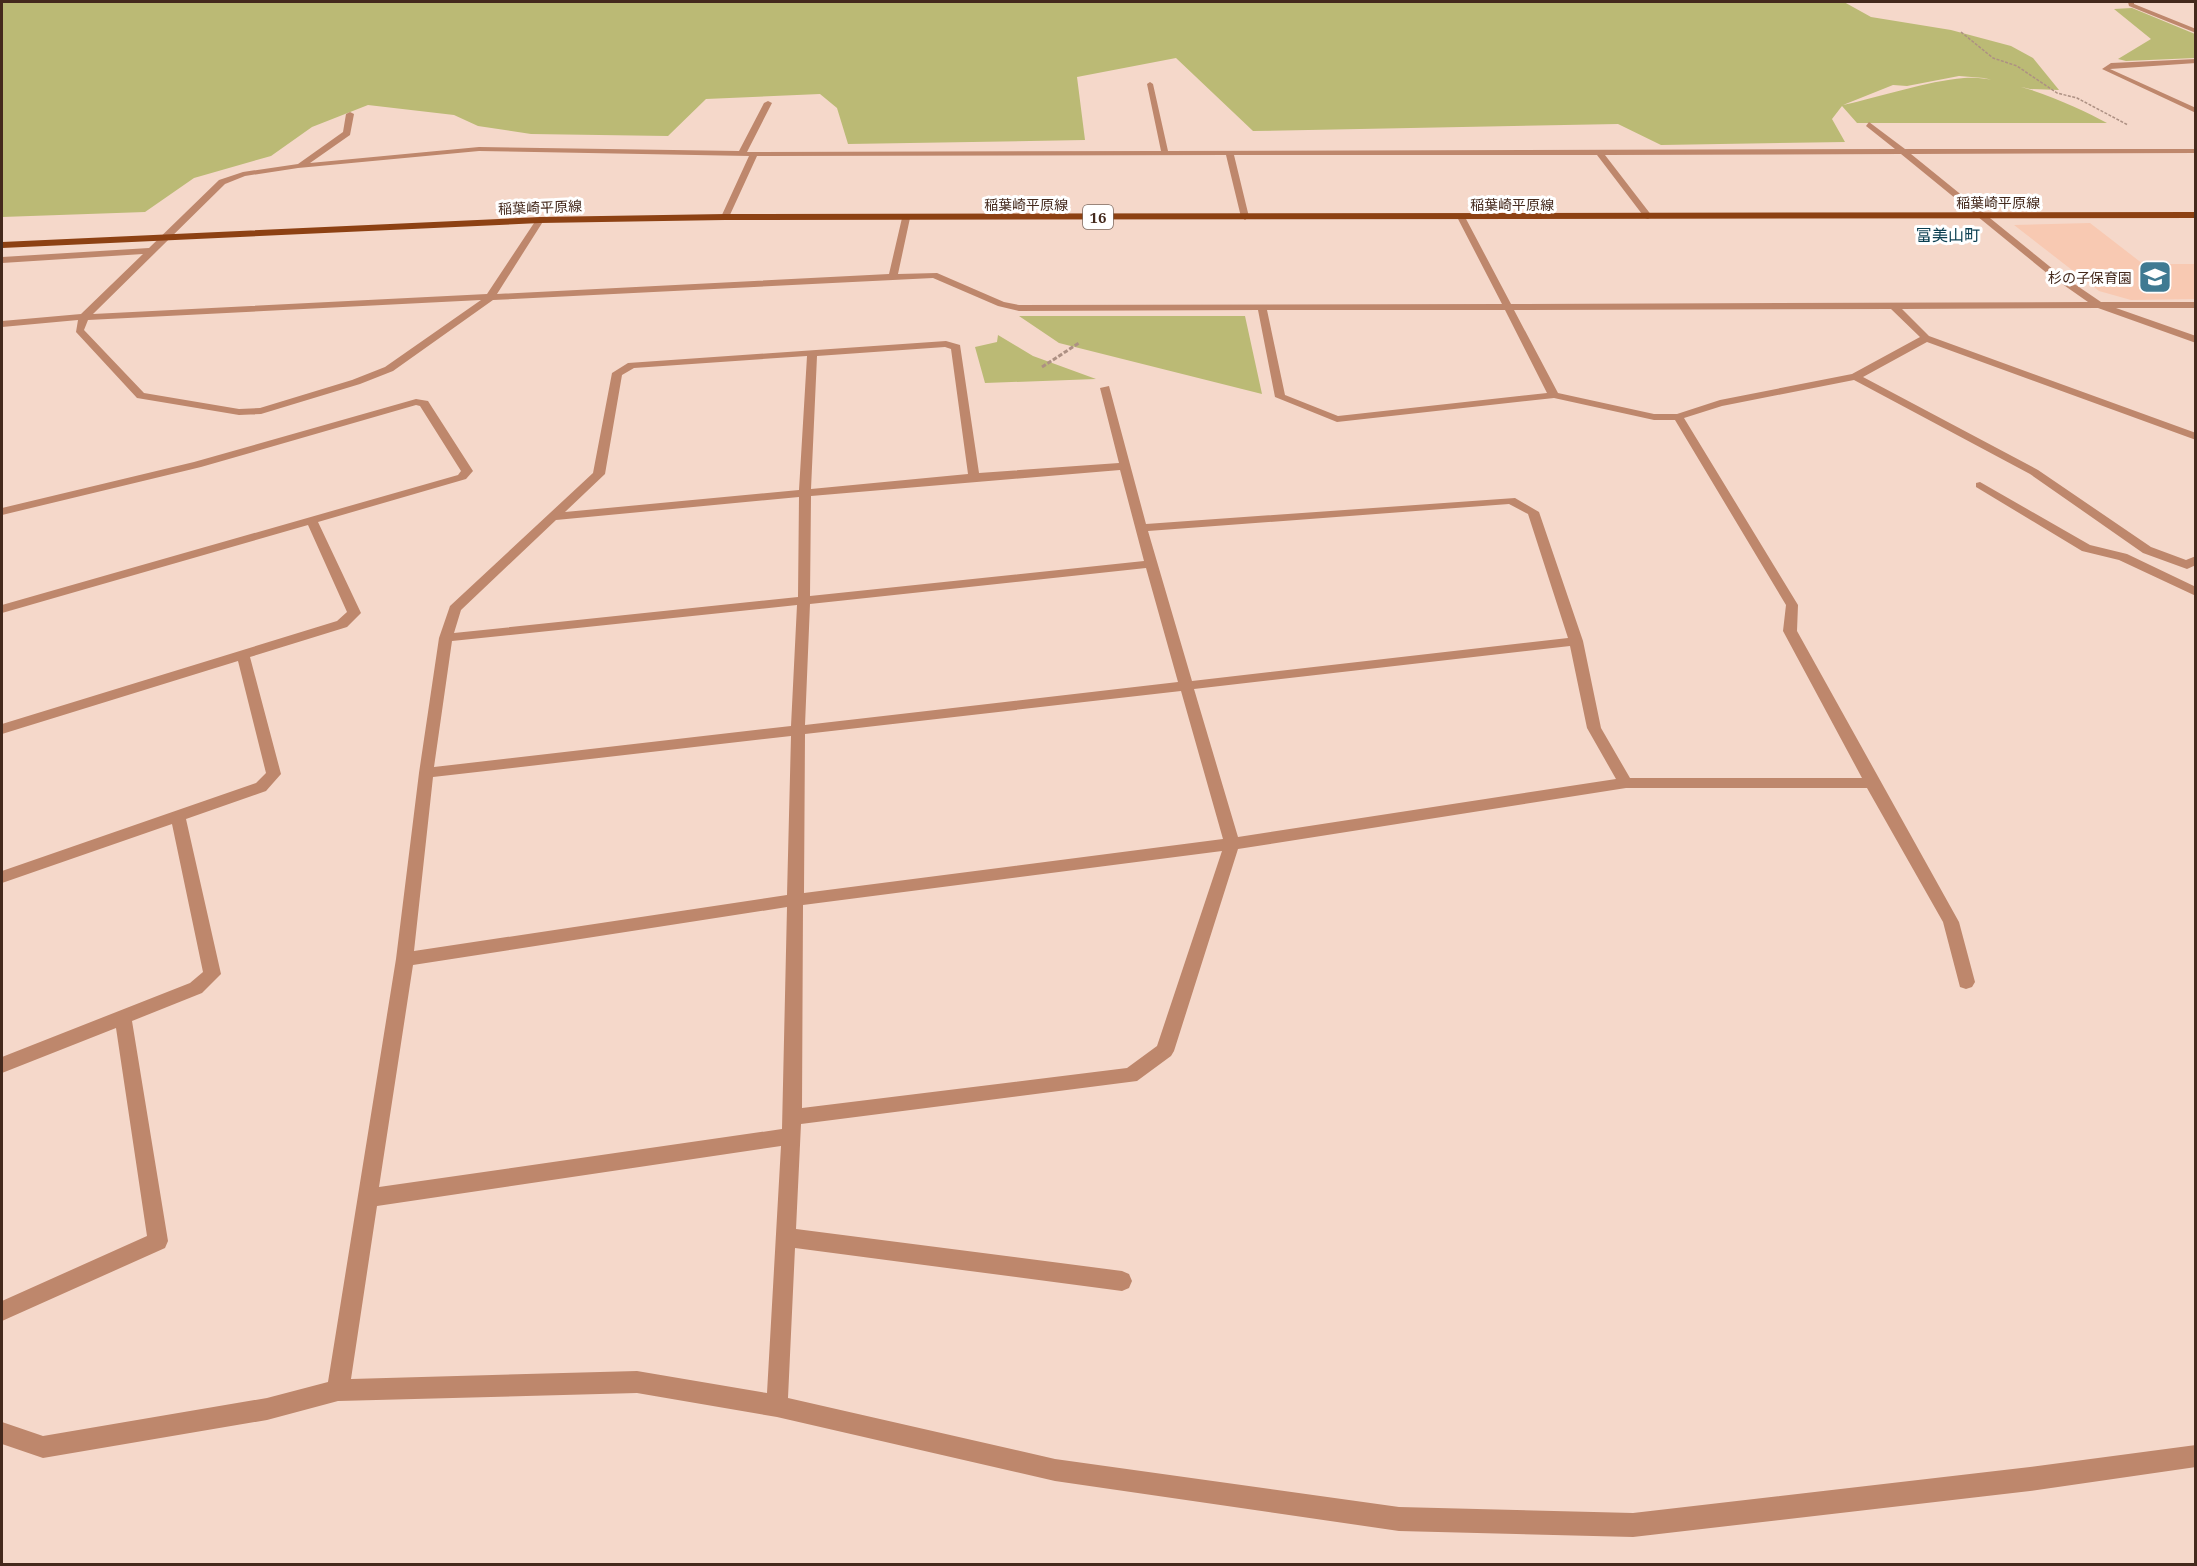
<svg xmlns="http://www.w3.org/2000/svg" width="2197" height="1566" viewBox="0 0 2197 1566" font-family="'Noto Serif','Noto Sans JP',serif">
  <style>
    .built { fill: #f8c9b2 }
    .green { fill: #bbba75 }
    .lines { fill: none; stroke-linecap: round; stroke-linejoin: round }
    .path-far1 { stroke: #ad9083; stroke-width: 1.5; stroke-dasharray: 3 1.5; stroke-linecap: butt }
    .path { stroke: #ad9083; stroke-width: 3; stroke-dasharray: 4.5 2; stroke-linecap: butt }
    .minor { fill: #be876c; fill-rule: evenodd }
    .major { fill: #8d4113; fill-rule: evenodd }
    .labels { text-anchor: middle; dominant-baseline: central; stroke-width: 6; stroke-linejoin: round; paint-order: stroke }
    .far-street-label { font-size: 14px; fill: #44291c; stroke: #fff }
    .far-poi-label { font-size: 14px; fill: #44291c; stroke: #fff; text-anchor: end }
    .shield { fill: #fff; stroke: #7c6960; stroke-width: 1.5 }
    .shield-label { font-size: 15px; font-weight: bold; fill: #44291c }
    .far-quarter-label { font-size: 16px; fill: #0a3e50; stroke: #fff }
  </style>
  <rect width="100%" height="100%" fill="#f5d8ca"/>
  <path class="built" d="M2090,223L2143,264H2195V299L2131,300L2099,291L2014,225Z"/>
  <path class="green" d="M2,2H1844L1871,17L1951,30L2011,46L2033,58L2059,90L2030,89L1984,78L1959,76L1907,86L1893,85L1843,105C1880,97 1927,81 1964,78C2002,74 2073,104 2107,123H1857L1842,106L1832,119L1845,142L1661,145L1618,124L1253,131L1176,58L1077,77L1085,140L848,144L837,108L820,94L706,99L668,136L531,134L478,126L454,115L368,105L312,127L271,156L194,178L145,212L2,217Z
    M2132,8L2195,34V58L2126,61L2118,59L2151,39L2114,9Z
    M1019,316H1245L1262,394L1059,343Z
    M998,335L1033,356L1096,379L985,383L975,347L997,342Z"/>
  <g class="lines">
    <path class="path-far1" d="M1961,32L1993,58L2017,66L2057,93L2077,98L2128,125"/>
    <path class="path" d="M1042,367L1079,343"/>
    <path class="minor" d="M2128,2H2134V4L2196,29V33L2129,6Z
      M2196,59V63L2110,69L2196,108V113L2102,69L2111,63Z
      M1150,82L1153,84L1168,151L1895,149L1866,126L1869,122L1905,149H2196V153L1911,154L2054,270L2101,302H2196V308H2116L2196,336V343L2098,308L1902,309L1929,336L2196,433V440L1927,342L1863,377L2038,470L2151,547L2186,560L2196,556V565L2187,569L2143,553L2030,474L1854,380L1722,406L1684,418L1798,605L1797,631L1959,922L1975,982L1972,987L1966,989L1960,987L1943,922L1867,788H1626L1238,849L1174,1051L1171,1056L1137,1081L801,1124L796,1229L1122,1271L1129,1274L1132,1281L1129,1288L1122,1291L795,1248L788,1398L1055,1459L1399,1507L1633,1513L2030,1467L2196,1445V1467L2030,1491L1633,1537L1399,1531L1055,1481L777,1417L637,1393L338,1401L267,1420L43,1458L2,1444V1422L43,1436L267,1398L328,1382L396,959L419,773L439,638L450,606L593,473L612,373L628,363L946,341L960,345L979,473L1119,463L1100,388L1109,386L1146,524L1515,498L1539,512L1583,641L1601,728L1630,778H1862L1783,631L1786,605L1675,420H1654L1554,398L1337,422L1275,397L1258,310L1019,311L998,306L933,278L493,300L393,371L360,384L261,414L239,415L137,398L76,332L78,320L2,327V321L81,314L143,254L2,263V257L149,248L219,180L243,172L298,164L343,132L346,114L350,112L354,114L350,135L310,163L479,147L739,151L764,103L768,101L772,103L747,152L1161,151L1147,84ZM479,151L749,156L721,217L725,220L729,217L757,156L1226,155L1241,217L1245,220L1249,217L1234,155H1597L1645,218L1648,219L1652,216L1605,155L1901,154L2048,274L2088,302L1511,304L1465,217L1461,214L1457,217L1502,304L1019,305L1004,302L937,273L898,274L910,218L906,215L902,218L889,274L497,294L544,220L540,217L536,220L487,294L93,314L225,184L245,176L298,168ZM481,300L385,367L352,380L260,408L239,409L144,393L84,330L88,320ZM1891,309L1920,337L1852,374L1720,400L1677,414H1654L1558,393L1514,310ZM1267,310H1505L1547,393L1338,416L1285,395ZM945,347L951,349L968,474L811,489L817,356ZM807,356L799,490L565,512L605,474L622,375L634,368ZM1120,470L1144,561L810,596L811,496ZM799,497L798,597L454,633L461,610L556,520ZM1509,504L1528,514L1568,638L1192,681L1148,531ZM1146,568L1178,682L805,725L810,604ZM797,605L791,726L434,767L452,641ZM1570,646L1587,728L1616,779L1238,837L1194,689ZM1181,691L1223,839L804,893L805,734ZM791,736L787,895L414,951L433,777ZM1222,851L1157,1046L1127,1068L802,1108L803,905ZM787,907L782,1129L379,1187L413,965ZM781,1146L767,1393L637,1371L351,1379L377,1206Z
      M416,399L428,401L473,471L466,479L318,522L361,613L347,627L250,657L281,774L266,791L186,819L221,974L202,993L132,1021L168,1241L165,1248L2,1321V1301L147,1236L116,1028L2,1073V1057L190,983L203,972L172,824L2,883V871L256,783L266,773L238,661L2,734V724L337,621L347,612L308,525L2,613V605L458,475L461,471L420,406L416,405L201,467L2,515V508L194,462Z
      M1980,482L2090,545L2127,554L2196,587V596L2119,560L2082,551L1976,487V483Z"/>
    <path class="major" d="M2196,212V218L725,220L540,223L2,248V242L540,217L725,214Z"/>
  </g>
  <defs>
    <g id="school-square" transform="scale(1.725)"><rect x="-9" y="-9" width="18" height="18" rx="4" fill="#3f7a92" stroke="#fff"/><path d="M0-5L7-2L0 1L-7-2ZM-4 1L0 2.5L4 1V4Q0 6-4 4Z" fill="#fff"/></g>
  </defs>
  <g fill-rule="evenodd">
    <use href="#school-square" x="2155" y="277"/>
  </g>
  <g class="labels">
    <g class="far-street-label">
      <text x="1998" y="202">稲葉崎平原線</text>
      <text x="1026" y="204">稲葉崎平原線</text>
      <text x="1512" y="204">稲葉崎平原線</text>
      <text transform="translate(540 207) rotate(-2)">稲葉崎平原線</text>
    </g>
    <g class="far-poi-label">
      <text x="2132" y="277">杉の子保育園</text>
    </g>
    <rect class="shield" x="1083" y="205" width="30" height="24" rx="4.5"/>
    <g class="shield-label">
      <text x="1098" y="217">16</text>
    </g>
    <g class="far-quarter-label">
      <text x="1948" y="235">富美山町</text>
    </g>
  </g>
  <rect width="2197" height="1566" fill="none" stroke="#44291c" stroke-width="6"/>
</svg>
